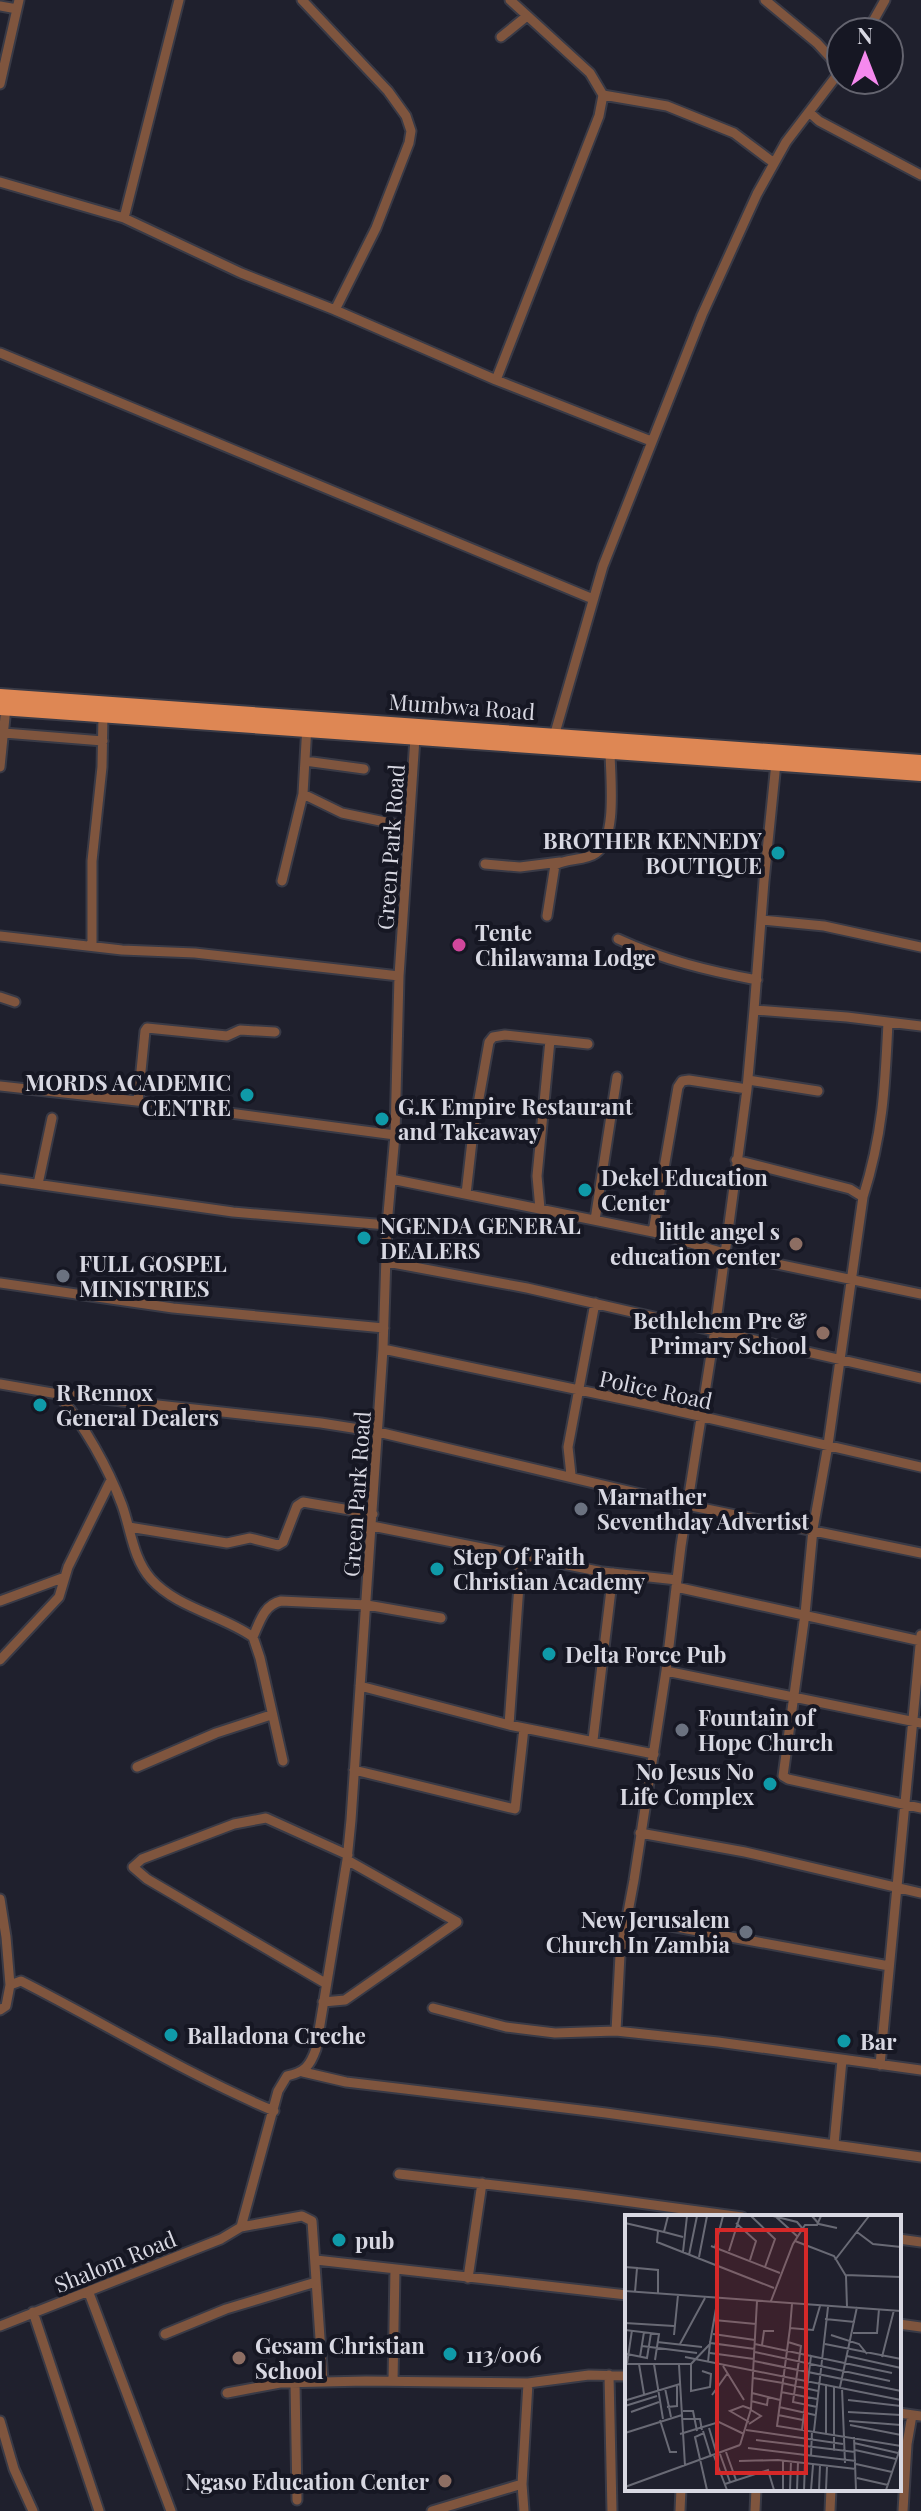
<svg xmlns="http://www.w3.org/2000/svg" width="921" height="2511" viewBox="0 0 921 2511" font-family="'Playfair Display',serif">
  <style>
    .lines { fill: none; stroke-linecap: round; stroke-linejoin: round }
    .street-casing { stroke: #393a46; stroke-width: 13 }
    .primary-casing { stroke: #393a46; stroke-width: 18 }
    .street { stroke: #7f553e; stroke-width: 9 }
    .primary { stroke: #de8754; stroke-width: 14 }
    .culture-dot { fill: #0f9aa8; stroke: #161723; stroke-width: 3 }
    .hotel-dot { fill: #d1479c; stroke: #161723; stroke-width: 3 }
    .education-dot { fill: #8d6e63; stroke: #161723; stroke-width: 3 }
    .worship-dot { fill: #6b7280; stroke: #161723; stroke-width: 3 }
    .labels { text-anchor: middle; dominant-baseline: central; stroke-width: 8; stroke-linejoin: round; paint-order: stroke }
    .street-label { font-size: 22px; fill: #d8d8e2; stroke: #161723 }
    .poi-label { font-size: 22px; font-weight: bold; fill: #d8d8e2; stroke: #161723; text-anchor: start }
    .inset-road { fill: none; stroke: #696a75; stroke-width: 2 }
    .view { fill: #d62828; fill-opacity: 0.15; stroke: #d62828; stroke-width: 4 }
    .inset-edge { fill: none; stroke: #d8d8e2; stroke-width: 4 }
  </style>
  <rect width="100%" height="100%" fill="#1f202d"/>
  <g class="lines">
    <g class="street-casing">
      <path id="street" d="M302,0L388,91L406,116L411,131L409,143L376,228L335,310
        M765,0L817,43L841,69
        M0,6L17,9
        M867,32L885,0
        M501,37L527,16
        M0,84L19,0
        M603,95L667,106L734,133L774,163
        M809,112L819,121L921,175
        M0,182L124,218L241,273L335,310L496,380L651,441
        M124,218L179,0
        M0,353L593,599
        M496,380L599,116L603,95L590,73L510,0
        M4,733L103,741
        M553,740L603,566L702,315L757,194L786,142L841,70
        M305,761L364,769
        M0,767L6,707
        M303,794L342,813L409,827
        M485,864L520,867L560,862
        M282,881L303,794L307,725
        M547,916L555,865C567,858 585,861 596,853C618,838 610,775 610,750
        M761,920L824,926L921,947
        M0,936L122,950L195,953L399,976
        M618,939C663,960 709,971 757,980
        M92,946V861L102,767L103,715
        M0,997L15,1002
        M754,1010L764,881L776,763
        M921,1026L847,1017L754,1010L747,1089L715,1329L681,1546L666,1671L634,1880L620,1955L616,2031L718,2042L921,2070
        M748,1080L818,1091
        M0,1086L155,1103L395,1135
        M138,1101L145,1031L147,1028L227,1036L240,1030L275,1032
        M736,1160L850,1189L863,1197L828,1445L813,1529L805,1614L783,1776L788,1779L921,1808
        M0,1179L233,1212L387,1225
        M391,1179L653,1232L724,1253L921,1294
        M38,1184L52,1118
        M466,1194L473,1132L489,1042L493,1037L505,1035L588,1044
        M863,1197C883,1134 885,1086 888,1022
        M540,1209L537,1176L550,1040
        M595,1220L617,1077
        M653,1232L678,1087L682,1081L689,1080L747,1089
        M387,1262L527,1288L921,1378
        M0,1283L173,1308L384,1328
        M383,1349L651,1405L921,1467
        M0,1384L58,1394L321,1423L378,1432L687,1505L921,1553
        M58,1394C84,1425 108,1467 122,1505C131,1530 133,1559 151,1579C177,1608 222,1615 253,1637L260,1658L283,1761
        M571,1475L568,1447L595,1303
        M372,1526L603,1572L677,1580
        M129,1527L227,1543L250,1538L278,1545L283,1542L297,1506L303,1502L373,1514
        M676,1587L921,1641
        M0,1601L65,1577
        M253,1637C260,1621 264,1605 281,1601L367,1605L441,1618
        M0,1660L59,1597L68,1567L110,1482
        M666,1671L921,1723
        M360,1686L509,1725L654,1754
        M509,1725L521,1557
        M593,1740L613,1573
        M137,1767L216,1733L271,1715
        M354,1770L515,1809L524,1728
        M640,1833L745,1852L921,1893
        M0,1899L6,1937L10,1985
        M627,1918L889,1966
        M325,1983L147,1879L133,1867L142,1859L234,1824L266,1818L348,1855
        M323,2002L345,2000L457,1922L347,1860
        M433,2008L506,2027L555,2033L616,2031
        M0,2010L6,2006L10,1985L21,1981C106,2024 186,2074 274,2111
        M880,2065L921,1635
        M303,2072L346,2082L606,2113L921,2157
        M834,2144L842,2060
        M399,2174L580,2195L742,2217
        M241,2227L278,2091L287,2076C305,2072 310,2066 316,2049L347,1860L351,1820L383,1349L387,1225L395,1135L399,976L415,738
        M241,2227L302,2216L312,2221L323,2382
        M899,2239L921,2242
        M316,2260L627,2295
        M468,2278L482,2183
        M89,2293L171,2511
        M33,2312L99,2511
        M899,2324L921,2327
        M0,2326L221,2239L241,2227
        M165,2334L226,2309L316,2282
        M609,2375L612,2511
        M393,2381L395,2269
        M295,2383L297,2500
        M227,2393L280,2383L366,2381L528,2383L589,2375L627,2376
        M899,2413L921,2416
        M0,2421L14,2469L33,2511
        M522,2484L528,2383
        M432,2511L522,2484L524,2511
        M680,2511L681,2489
        M755,2511L756,2489
        M830,2511L831,2489
        M903,2511L907,2444L912,2415"/>
    </g>
    <g class="primary-casing">
      <path id="primary" d="M0,696L921,762
        M0,708L921,774"/>
    </g>
    <use href="#street" class="street"/>
    <use href="#primary" class="primary"/>
  </g>
  <g class="culture-dot">
    <circle cx="778" cy="853" r="8"/>
    <circle cx="247" cy="1095" r="8"/>
    <circle cx="382" cy="1119" r="8"/>
    <circle cx="585" cy="1190" r="8"/>
    <circle cx="364" cy="1238" r="8"/>
    <circle cx="40" cy="1405" r="8"/>
    <circle cx="437" cy="1569" r="8"/>
    <circle cx="549" cy="1654" r="8"/>
    <circle cx="770" cy="1784" r="8"/>
    <circle cx="171" cy="2035" r="8"/>
    <circle cx="844" cy="2041" r="8"/>
    <circle cx="339" cy="2240" r="8"/>
    <circle cx="450" cy="2354" r="8"/>
  </g>
  <circle class="hotel-dot" cx="459" cy="945" r="8"/>
  <g class="education-dot">
    <circle cx="796" cy="1244" r="8"/>
    <circle cx="823" cy="1333" r="8"/>
    <circle cx="239" cy="2358" r="8"/>
    <circle cx="445" cy="2481" r="8"/>
  </g>
  <g class="worship-dot">
    <circle cx="63" cy="1276" r="8"/>
    <circle cx="581" cy="1509" r="8"/>
    <circle cx="682" cy="1730" r="8"/>
    <circle cx="746" cy="1932" r="8"/>
  </g>
  <g class="labels">
    <g class="street-label">
      <text transform="translate(462 706) rotate(4)">Mumbwa Road</text>
      <text transform="translate(390 847) rotate(-86)">Green Park Road</text>
      <text transform="translate(656 1389) rotate(12)">Police Road</text>
      <text transform="translate(356 1494) rotate(-86)">Green Park Road</text>
      <text transform="translate(115 2261) rotate(-22)">Shalom Road</text>
    </g>
    <g class="poi-label">
      <text x="762" y="840" text-anchor="end">BROTHER KENNEDY<tspan x="762" dy="25">BOUTIQUE</tspan></text>
      <text x="475" y="932">Tente<tspan x="475" dy="25">Chilawama Lodge</tspan></text>
      <text x="231" y="1082" text-anchor="end">MORDS ACADEMIC<tspan x="231" dy="25">CENTRE</tspan></text>
      <text x="398" y="1106">G.K Empire Restaurant<tspan x="398" dy="25">and Takeaway</tspan></text>
      <text x="601" y="1177">Dekel Education<tspan x="601" dy="25">Center</tspan></text>
      <text x="380" y="1225">NGENDA GENERAL<tspan x="380" dy="25">DEALERS</tspan></text>
      <text x="780" y="1231" text-anchor="end">little angel s<tspan x="780" dy="25">education center</tspan></text>
      <text x="79" y="1263">FULL GOSPEL<tspan x="79" dy="25">MINISTRIES</tspan></text>
      <text x="807" y="1320" text-anchor="end">Bethlehem Pre &amp;<tspan x="807" dy="25">Primary School</tspan></text>
      <text x="56" y="1392">R Rennox<tspan x="56" dy="25">General Dealers</tspan></text>
      <text x="597" y="1496">Marnather<tspan x="597" dy="25">Seventhday Advertist</tspan></text>
      <text x="453" y="1556">Step Of Faith<tspan x="453" dy="25">Christian Academy</tspan></text>
      <text x="565" y="1654">Delta Force Pub</text>
      <text x="698" y="1717">Fountain of<tspan x="698" dy="25">Hope Church</tspan></text>
      <text x="754" y="1771" text-anchor="end">No Jesus No<tspan x="754" dy="25">Life Complex</tspan></text>
      <text x="730" y="1919" text-anchor="end">New Jerusalem<tspan x="730" dy="25">Church In Zambia</tspan></text>
      <text x="187" y="2035">Balladona Creche</text>
      <text x="860" y="2041">Bar</text>
      <text x="355" y="2240">pub</text>
      <text x="255" y="2345">Gesam Christian<tspan x="255" dy="25">School</tspan></text>
      <text x="466" y="2354">113/006</text>
      <text x="429" y="2481" text-anchor="end">Ngaso Education Center</text>
    </g>
  </g>
  <g transform="translate(625 2215)">
    <rect width="276" height="276" fill="#1f202d"/>
    <path class="inset-road" d="M43,1L39,17L58,22M126,1L150,24L140,52M148,1L172,7L178,14M150,1L173,22M187,1L194,9L212,13M0,8L39,17M111,8L131,26L125,45M33,16L32,27L149,73M232,17L248,29L276,32M170,26L209,41L221,61L222,92M86,31L155,58M90,32L98,1M104,36L115,1M58,37L62,1M64,40L72,1M74,42L82,1M210,45L244,1M0,52L12,53L10,77M12,53L33,55V79M220,60L276,62M0,76L276,96M146,86L168,29L180,10H192L196,1M195,91L188,115L165,113L152,211L276,231M200,104L230,107M89,105L131,109M0,108L49,111M165,113L167,89M0,115L34,119L30,145M228,118H252L254,94M88,119L130,125M49,120L53,80M206,120L234,129L242,139M32,127L77,132M163,127L176,131L168,187L192,192M85,128L93,82M55,129L80,83M130,129L186,141M200,129L276,144M137,130L139,116H149M17,131L72,138M130,137L265,166M85,138L129,144M2,139L22,143L26,118M222,141L276,153M15,142L19,117M60,142L276,185M257,142L269,95M129,146L276,176M83,147L85,128L130,134M0,149H66M2,149L7,115M14,149L19,179M29,149L38,204M54,150L60,251M98,151L119,185M77,156L86,159L85,172L66,176V149L85,129M128,163L158,168M157,168L193,176M215,172L232,92M40,173L46,202M217,173L220,248M156,177L192,184M127,178L155,185M87,180L102,159M2,185L55,169M223,185L276,191M126,186L142,190L143,182M0,191L32,181M42,192L52,191V170M154,192L190,200M58,196H68L72,216M6,197L34,187M223,197L276,200M153,200L178,205M57,204H75L77,215M35,205L45,237H52M224,206L276,210M124,207L105,196L118,191L126,194M124,209L136,201L126,195M225,210L276,220M84,213L92,240M121,215L218,229M177,215L186,141L267,158M78,216L86,242M189,216L203,92M0,218L57,200M79,218L70,222L82,275M201,218V169M55,219L94,207L119,219M229,222L231,275M131,225L230,237M229,228L273,238M115,230L126,194L132,86M123,233L231,246M230,235L271,244M209,236V171M101,237L111,265M95,239L105,267M89,241L102,275M186,241L187,216M114,246L153,245L231,254M231,249L267,257M232,263L263,270M100,269L143,255L149,275M0,272L115,230M158,275V245M165,275L166,246M172,275L173,247M179,275L180,248M186,275L188,250M194,275L195,250M201,275L202,251M261,275L276,231"/>
    <path class="view" d="M92,15H181V258H92Z"/>
    <rect width="276" height="276" class="inset-edge"/>
  </g>
  <g transform="translate(865 56)"><circle r="38" fill="#161723" stroke="#64646f" stroke-width="2"/>
  <path d="M0-6L14 30L0 20L-14 30Z" fill="#f589ee"/>
  <text y="-12" font-size="22" font-weight="bold" text-anchor="middle" fill="#d8d8e2">N</text>
  </g>
</svg>
